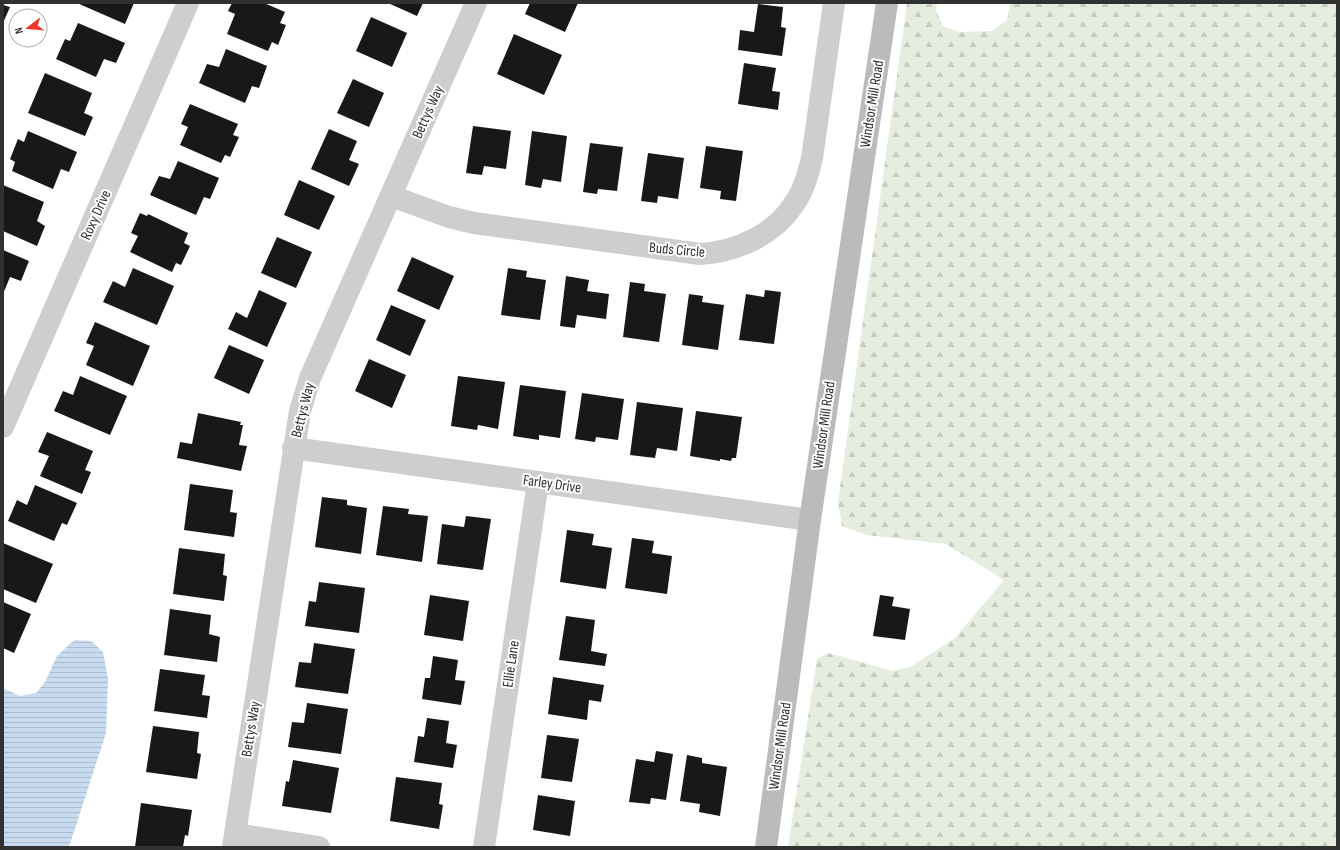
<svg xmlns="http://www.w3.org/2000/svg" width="1340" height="850" viewBox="0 0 1340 850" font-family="'Sofia Sans Condensed',sans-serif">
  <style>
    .forest { fill: url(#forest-firs) }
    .water { fill: url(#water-rules) }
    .building { fill: #181818 }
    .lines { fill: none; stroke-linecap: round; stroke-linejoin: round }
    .minor { stroke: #cecece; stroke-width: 22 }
    .secondary { stroke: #bbb; stroke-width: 22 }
    .labels { text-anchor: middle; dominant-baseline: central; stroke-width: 4; stroke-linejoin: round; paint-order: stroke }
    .street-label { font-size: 15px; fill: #313131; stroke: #fff }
  </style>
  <defs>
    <pattern id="forest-firs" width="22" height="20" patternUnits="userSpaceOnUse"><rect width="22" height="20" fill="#e5eede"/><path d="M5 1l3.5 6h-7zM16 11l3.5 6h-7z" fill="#c5cdbf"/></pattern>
    <pattern id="water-rules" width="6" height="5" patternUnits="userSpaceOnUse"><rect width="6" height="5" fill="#c9dbef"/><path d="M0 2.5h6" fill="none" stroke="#adbccd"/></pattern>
  </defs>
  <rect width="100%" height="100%" fill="#fff"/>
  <path class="forest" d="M907,3H937L936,10L943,26L959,32L992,31L1007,20L1010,3H1337V847H788L817,659L828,653L893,671L910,667L955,638L1004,580L946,544L866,535L842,526L838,502Z"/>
  <path class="water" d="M74,640L91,641L103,652L108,679L106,733L69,847H3V688L20,696L36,693L45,682L57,656Z"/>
  <path class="building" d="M77,3H134L125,24Z
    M232,3H264L285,12L280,23L286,25L278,45L272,42L268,51L227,34L235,14L228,11Z
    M388,3H423L417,16Z
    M530,3H578L565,32L525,14Z
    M758,4L783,7L781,27L786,28L782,56L738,50L740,30L754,32Z
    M3,5L10,7L3,23Z
    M371,17L407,33L392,67L356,51Z
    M78,23L125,43L116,63L104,59L96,77L56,59L65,39L70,41Z
    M514,34L562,55L544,95L497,74Z
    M226,49L267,66L259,88L252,86L245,103L199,83L207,64L219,67Z
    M744,63L776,68L772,91L780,92L778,110L738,104Z
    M45,73L92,93L84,113L93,117L85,136L28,113Z
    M353,79L384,93L369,127L337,113Z
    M190,104L238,124L233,135L239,137L230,157L225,155L221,163L180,145L188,127L181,124Z
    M473,126L511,131L506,169L484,166L482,175L466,173Z
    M329,129L357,141L349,160L359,164L349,186L311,169Z
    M28,131L77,152L69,172L61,169L53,189L12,171L15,162L10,159L18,139L24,142Z
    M532,131L567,136L561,182L543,179L541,188L525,185Z
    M590,143L623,147L617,191L598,189L597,194L583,192Z
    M706,146L743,151L736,201L720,199L721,191L700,188Z
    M648,153L684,158L678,199L658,196L657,203L641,201Z
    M178,161L219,178L210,199L204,197L196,215L150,195L159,176L170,179Z
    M299,180L335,196L319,230L284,215Z
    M3,185L44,202L37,221L45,226L37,246L3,231Z
    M140,213L147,216L148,214L188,233L184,243L190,246L181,265L176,263L172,272L130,252L138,236L131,233Z
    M277,237L312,252L296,288L261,273Z
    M3,250L29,261L21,281L10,277L3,294Z
    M412,257L454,276L439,310L397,291Z
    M133,268L174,286L157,325L103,302L113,281L125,287Z
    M508,268L527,271L526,277L546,280L540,320L501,315Z
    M566,276L589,280L587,291L609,294L606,319L577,315L575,328L560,326Z
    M630,282L645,284L644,291L666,294L659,342L623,337Z
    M259,290L287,303L267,347L228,329L236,312L247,318Z
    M765,290L781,292L774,344L739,340L746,294L764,297Z
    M689,294L703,296L702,302L724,305L718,350L682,345Z
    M391,305L426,320L410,356L376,340Z
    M95,322L150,346L133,386L86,365L94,346L86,343Z
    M229,345L264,360L249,394L214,378Z
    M369,359L406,375L392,408L355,391Z
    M80,376L127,396L110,435L54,411L63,391L73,395Z
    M458,376L505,382L498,429L478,425L477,430L451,426Z
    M520,385L566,391L560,438L539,435V440L513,436Z
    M582,393L624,399L618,440L596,437L595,442L575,439Z
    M637,402L683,408L677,451L657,448L655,458L630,455Z
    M696,411L742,417L736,458H732L731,461L720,459V461L690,456Z
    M198,413L241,422L240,425H243L239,445L247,446L241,471L177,458L180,442L192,444Z
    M47,432L93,451L85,470L91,472L82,494L40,476L49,456L38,452Z
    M190,484L233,490L230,512L237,513L234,537L184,530Z
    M35,485L77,503L67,525L62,523L54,541L8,521L17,500L27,505Z
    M322,497L347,500V505L367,508L361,554L315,547Z
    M383,506L409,509L408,514L428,516L422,562L376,555Z
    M466,516L491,519L483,570L437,564L442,524L464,527Z
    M567,530L594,534L592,545L612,548L606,589L560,582Z
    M632,538L654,541L652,553L672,556L667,594L625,588Z
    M3,543L53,564L36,603L3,589Z
    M179,548L225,554L223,575L227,576L224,601L173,594Z
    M319,582L365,588L359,633L305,626L309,601L316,602Z
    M430,595L469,601L463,641L424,635Z
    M880,595L894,597L892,606L910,609L905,640L873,636Z
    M3,602L31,614L14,653L3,648Z
    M170,609L211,615L209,634L220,637L217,662L164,655Z
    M566,616L595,620L591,651L607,654L605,666L559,660Z
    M314,643L355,649L348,694L295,687L299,662L311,663Z
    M433,656L458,660L455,680L465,681L461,705L422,699L425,678H430Z
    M160,669L205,675L202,695L210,696L207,718L154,711Z
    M553,677L604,685L601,702L589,700L587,720L548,714Z
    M307,703L348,709L341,754L288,747L292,722L304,723Z
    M427,718L449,721L446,743L457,745L453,768L414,762L418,736L424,737Z
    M153,726L199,732L197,753L201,754L197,779L146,772Z
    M547,735L579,739L572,782L541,778Z
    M656,751L673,754L666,800L651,798L650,804L629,802L636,759L654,762Z
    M687,755L702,758V763L727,767L720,816L699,812L700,804L680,801Z
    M293,760L339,768L331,813L282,806L286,781L289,782Z
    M396,777L442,783L439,804L443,805L439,829L390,821Z
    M538,795L575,801L570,836L533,830Z
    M141,803L192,810L188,836L185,835L183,847H135Z"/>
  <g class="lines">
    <path class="minor" d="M391,196L449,217L474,223L700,254C736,252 774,235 794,204C804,190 808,174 812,158L834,3
      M3,427L188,3
      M293,448L810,520
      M235,834L319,847
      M233,847L300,411L310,378L476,3
      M484,847L538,482"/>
    <path class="secondary" d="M766,847L810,520L887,3"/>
  </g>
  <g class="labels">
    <g class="street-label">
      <text transform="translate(872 104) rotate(-81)">Windsor Mill Road</text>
      <text transform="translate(428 112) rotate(-66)">Bettys Way</text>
      <text transform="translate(96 215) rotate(-66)">Roxy Drive</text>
      <text transform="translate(677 250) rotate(5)">Buds Circle</text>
      <text transform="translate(303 410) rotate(-76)">Bettys Way</text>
      <text transform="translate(824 425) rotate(-82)">Windsor Mill Road</text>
      <text transform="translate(552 484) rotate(8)">Farley Drive</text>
      <text transform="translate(511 664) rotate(-82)">Ellie Lane</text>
      <text transform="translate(251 729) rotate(-81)">Bettys Way</text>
      <text transform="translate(780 746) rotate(-82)">Windsor Mill Road</text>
    </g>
  </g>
  <rect width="1340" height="850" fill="none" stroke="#313131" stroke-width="8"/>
  <g transform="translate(28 28) rotate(254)"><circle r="19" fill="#ffffff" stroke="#adadad"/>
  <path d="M0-3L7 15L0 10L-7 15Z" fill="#f13529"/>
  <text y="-6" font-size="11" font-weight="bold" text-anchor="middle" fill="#313131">N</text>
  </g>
</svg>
